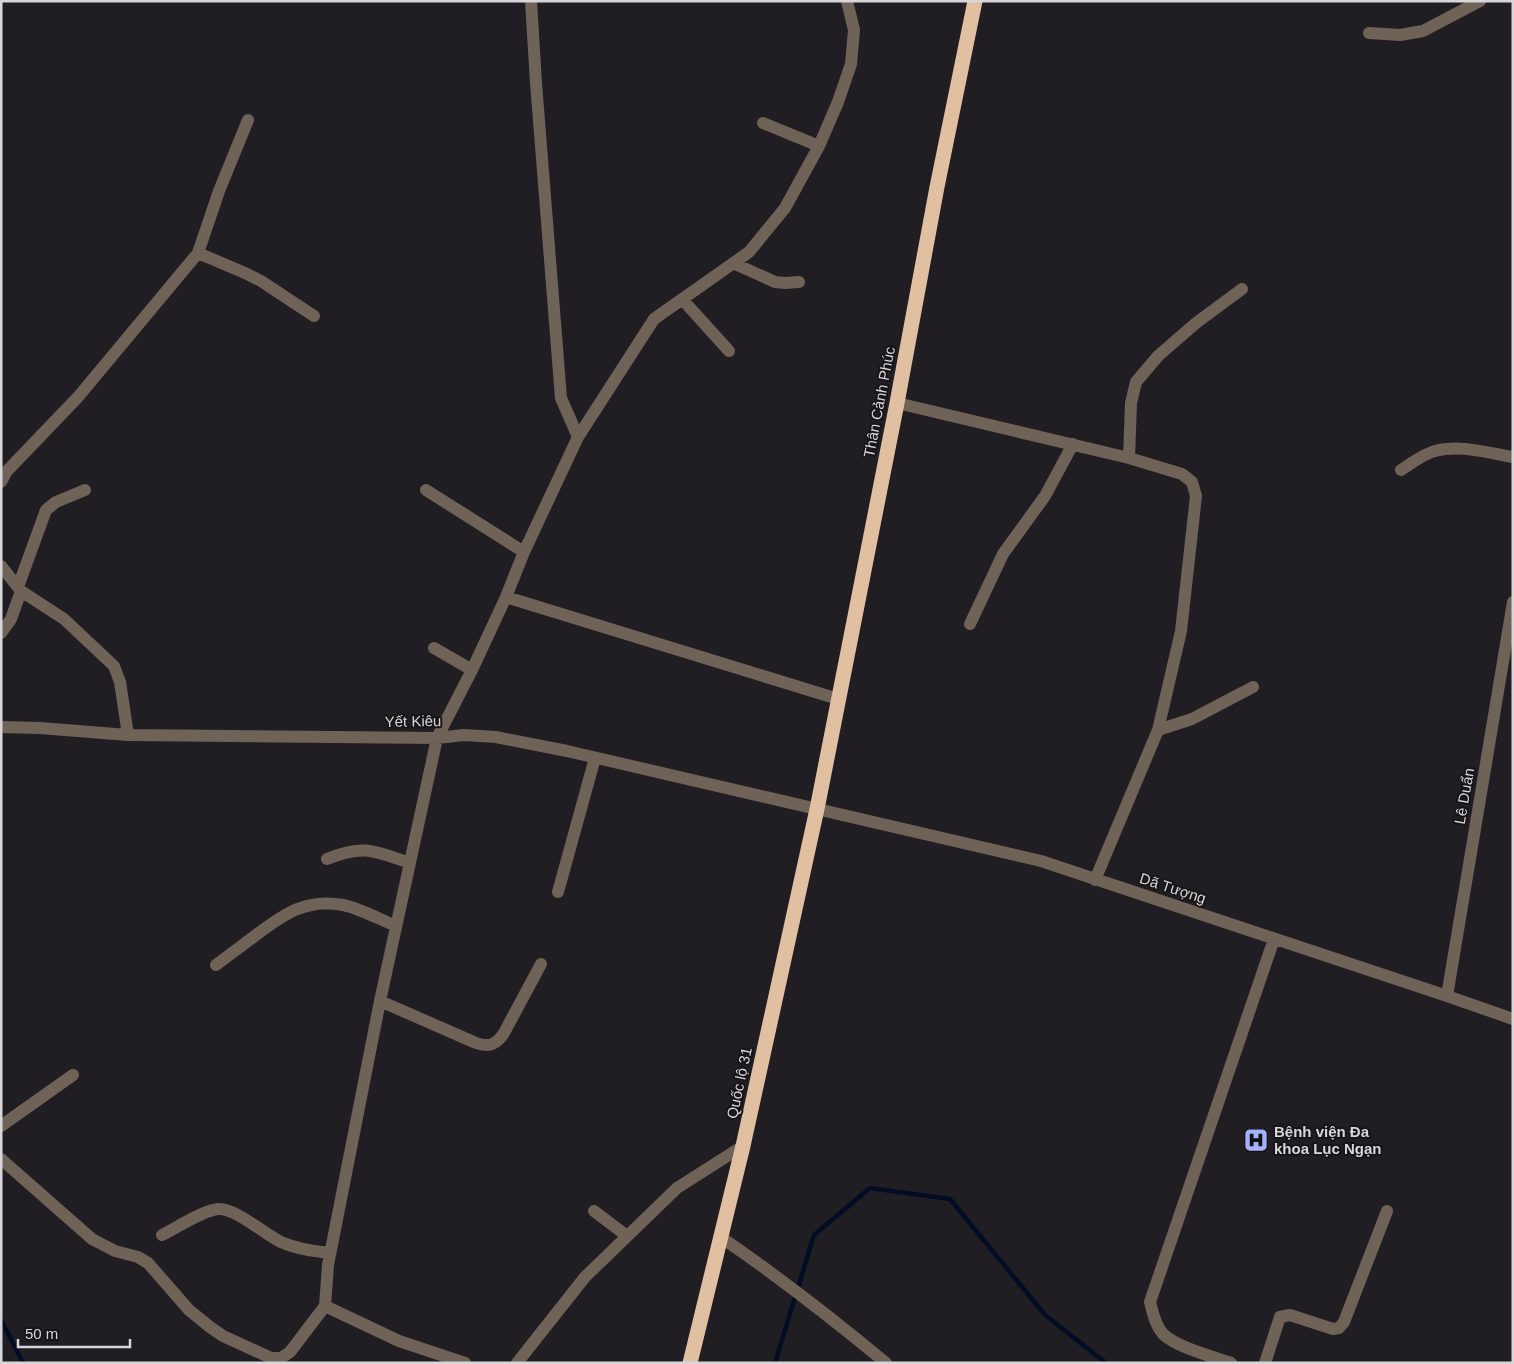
<svg xmlns="http://www.w3.org/2000/svg" width="1514" height="1364" viewBox="0 0 1514 1364" font-family="Helvetica,sans-serif">
  <style>
    .lines { fill: none; stroke-linecap: round; stroke-linejoin: round }
    .stream { stroke: #020c25; stroke-width: 4.5 }
    .minor { stroke: #6f6256; stroke-width: 12 }
    .highway { stroke: #e1c0a2; stroke-width: 15 }
    .labels { text-anchor: middle; dominant-baseline: central; stroke-width: 4; stroke-linejoin: round; paint-order: stroke }
    .street-label { font-size: 15px; fill: #d7d6d9; stroke: #181519 }
    .poi-label { font-size: 15px; font-weight: bold; fill: #d7d6d9; stroke: #181519; text-anchor: start }
  </style>
  <rect width="100%" height="100%" fill="#211e23"/>
  <g class="lines">
    <path class="stream" d="M1,1320L23,1363
      M775,1363L814,1235L870,1188L950,1199L1045,1315L1106,1363"/>
    <path class="minor" d="M531,1L536,83L561,398L578,437
      M1369,33L1400,35L1423,31L1480,1
      M763,123L819,146
      M198,253L245,273L261,281L314,316
      M733,263L775,282L785,283L799,282
      M682,299L729,351
      M897,403L1129,458L1182,474L1192,482L1196,496L1181,631L1158,730L1095,880
      M1129,458L1131,403L1136,382L1158,356L1196,323L1242,289
      M1401,470C1412,463 1423,454 1435,451C1459,444 1488,453 1513,457
      M1,482L7,471L78,397L198,253L219,191L248,120
      M426,490L524,552
      M1,566L21,591L64,619L114,666L120,682L128,735
      M18,587L46,510L56,502L85,490
      M506,597L838,699
      M970,624L1003,554L1045,496L1073,444
      M1,633L11,619L21,591
      M434,648L472,670
      M1,727L40,728L128,735L437,738L464,735L496,737L567,751L1041,861L1447,996L1513,1019
      M1158,730L1192,719L1253,687
      M327,859C364,844 374,851 410,863
      M558,892L595,758
      M216,965C229,955 243,945 256,935C284,914 306,898 343,905C359,908 381,920 396,926
      M1447,996L1513,602
      M380,1001L476,1043C489,1048 497,1044 504,1033L541,964
      M1,1126L73,1075
      M1,1159L92,1239L115,1251L138,1257L148,1263L189,1310L210,1327L223,1336L271,1358H281L290,1352L325,1306
      M594,1211L627,1236
      M162,1235C176,1228 204,1210 218,1209C236,1208 264,1234 281,1242C297,1249 313,1251 330,1253
      M722,1238C779,1277 833,1319 886,1363
      M465,1363L399,1341L325,1306L328,1265L380,1001L437,738L472,670L506,597L524,552L578,437L654,319L749,252L785,208L819,146L838,102L851,64L854,30L847,1
      M517,1363L585,1277L677,1188L743,1146
      M1231,1363C1212,1356 1178,1348 1163,1334C1155,1325 1153,1313 1150,1302L1274,939
      M1265,1363L1280,1317L1290,1315L1333,1329L1339,1328L1344,1322L1387,1211"/>
    <path class="highway" d="M690,1363L743,1146L817,809L897,403L937,187L975,1"/>
  </g>
  <defs>
    <g id="hospital-square" transform="scale(1.25)"><rect x="-9" y="-9" width="18" height="18" rx="4" fill="#a5b1fc" stroke="#181519"/><path d="M-5-5h3v3.5h4V-5h3V5h-3V1.5h-4V5h-3Z" fill="#111"/></g>
  </defs>
  <g fill-rule="evenodd">
    <use href="#hospital-square" x="1256" y="1140"/>
  </g>
  <g class="labels">
    <g class="street-label">
      <text transform="translate(879 402) rotate(-79)">Thân Cảnh Phúc</text>
      <text transform="translate(413 721) rotate(-1)">Yết Kiêu</text>
      <text transform="translate(1464 796) rotate(-80)">Lê Duẩn</text>
      <text transform="translate(1173 888) rotate(18)">Dã Tượng</text>
      <text transform="translate(739 1083) rotate(-78)">Quốc lộ 31</text>
    </g>
    <g class="poi-label">
      <text x="1274" y="1131">Bệnh viện Đa<tspan x="1274" dy="17">khoa Lục Ngạn</tspan></text>
    </g>
  </g>
  <rect width="1514" height="1364" fill="none" stroke="#d7d6d9" stroke-width="5"/>
  <path d="M18 1339v8h112v-8" fill="none" stroke="#d7d6d9" stroke-width="2.5"/>
  <text x="25" y="1339" font-size="15" fill="#d7d6d9" stroke="#181519" stroke-width="4" paint-order="stroke">50 m</text>
</svg>
